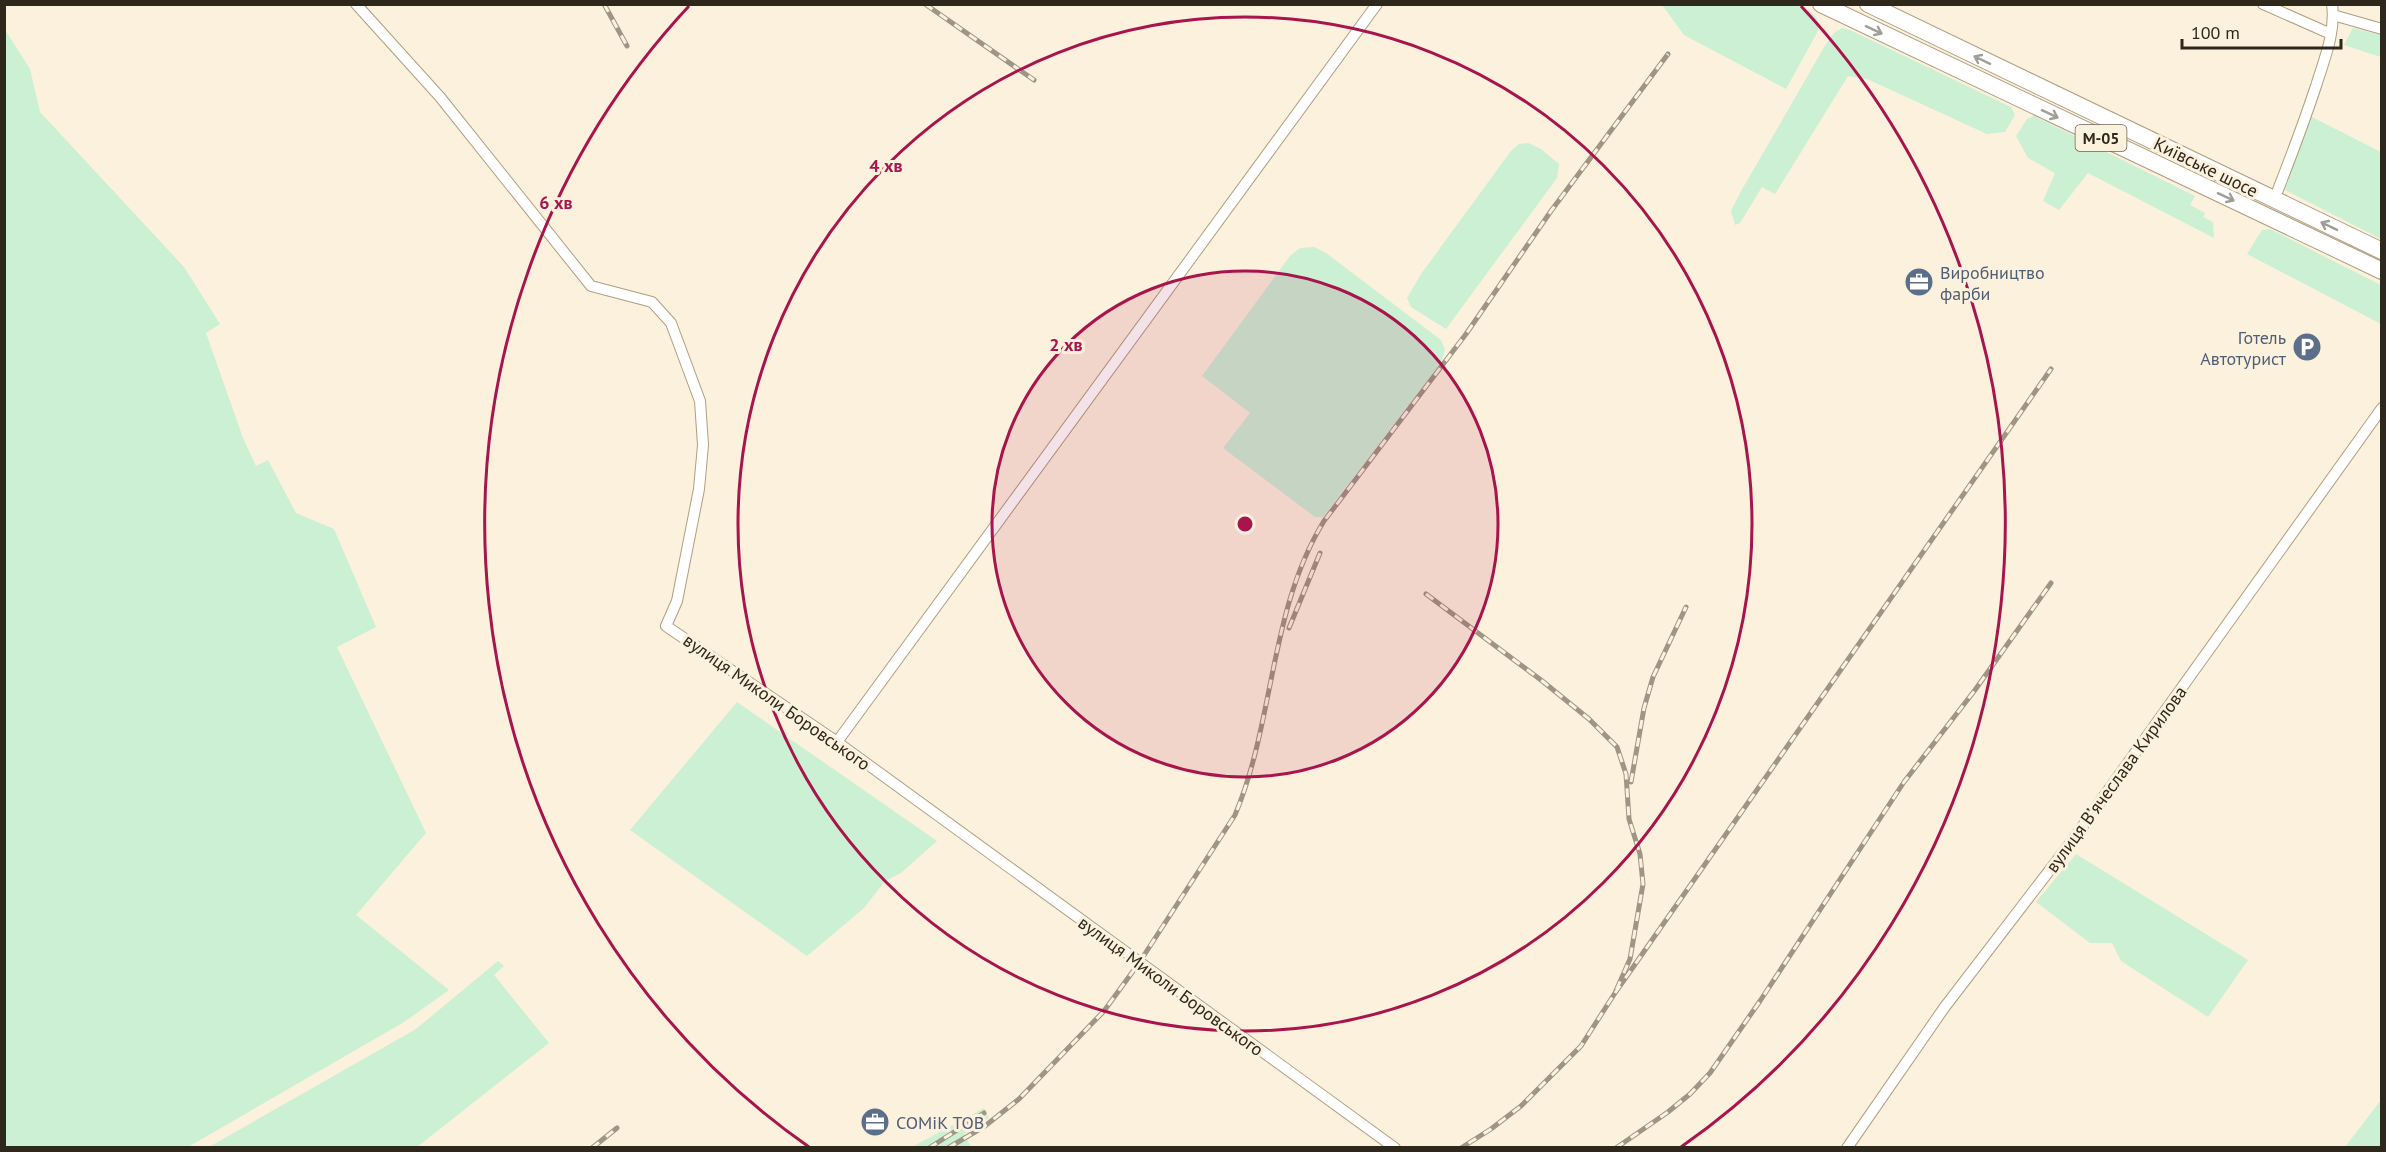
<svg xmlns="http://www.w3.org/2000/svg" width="2386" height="1152" viewBox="0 0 2386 1152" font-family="'PT Sans',sans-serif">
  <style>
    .green { fill: #cbf0d4 }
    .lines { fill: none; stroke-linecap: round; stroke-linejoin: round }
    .minor-casing { stroke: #b09e7f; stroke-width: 12 }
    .primary-casing { stroke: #b09e7f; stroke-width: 18 }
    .minor { stroke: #fff; stroke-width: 10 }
    .primary { stroke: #fff; stroke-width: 16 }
    .rail-casing { stroke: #9e9585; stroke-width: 5 }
    .rail { stroke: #fcf1dd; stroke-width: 3; stroke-dasharray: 9; stroke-linecap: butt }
    .oneway { stroke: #a19e98 }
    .ring { fill: none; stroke: #a8144c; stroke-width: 3 }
    .labels { text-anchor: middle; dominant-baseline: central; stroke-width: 6; stroke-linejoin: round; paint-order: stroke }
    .shield { fill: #fcf1dd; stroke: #6c6455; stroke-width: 1.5 }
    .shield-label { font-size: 16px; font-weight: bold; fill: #2e271b }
    .street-label { font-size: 18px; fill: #2e271b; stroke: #fcf1dd }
    .service-label { font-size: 18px; fill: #4e5e75; stroke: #fcf1dd; text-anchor: start }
    .centre { fill: #a8144c; stroke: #fcf1dd; stroke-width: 3 }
    .ring-label { font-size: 18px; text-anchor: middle; font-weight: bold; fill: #a8144c; stroke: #fcf1dd; stroke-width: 6; stroke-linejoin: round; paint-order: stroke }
  </style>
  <rect width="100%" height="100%" fill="#fcf1dd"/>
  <path class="green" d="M1662,5H1796C1810,11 1820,14 1818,31L1786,89L1684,35Z
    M4,28L30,69L40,112L184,267L220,324L206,333L243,438L256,466L268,460L296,513L334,529L376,627L337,647L426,833L356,915L449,990L404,1022L188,1147H5Z
    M1842,28L1850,30L2011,107L2015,115L2005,132L1987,134L1867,79L1848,76L1775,194L1762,187L1740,223L1735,225L1731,211L1740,193L1826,44L1834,33Z
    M2353,28L2381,35V57L2344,45Z
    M2034,116L2195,196L2190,205L2205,213L2203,217L2213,222L2214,238L2088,173L2059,210L2043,201L2055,173L2028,158L2016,136L2027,119Z
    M2310,116L2381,152V239L2285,190Z
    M1528,143L1541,149L1559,164L1557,178L1446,329L1411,307L1407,298L1421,274L1511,151L1519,144Z
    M2270,229L2381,285V324L2247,254L2262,230Z
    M1314,247L1326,253L1441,340L1445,350L1441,363L1323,517H1315L1223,448L1250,413L1202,376L1290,256L1300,248Z
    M737,702L937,841L901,873L885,881L864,908L807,956L630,830Z
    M2076,854L2248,960L2208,1017L2121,961L2112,943H2090L2036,902Z
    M498,961L504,966L494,975L549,1043L417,1147H209L416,1029Z
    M2381,1100V1147H2345Z
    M984,1108L989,1118L964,1134L971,1147H912Z"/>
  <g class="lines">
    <g class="minor-casing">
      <path id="minor" d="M356,4L440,97L591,286L652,302L671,323L700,401L703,445L699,489L677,601L666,626L837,742L1395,1148
        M2263,4L2331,34
        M2333,15L2382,29
        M2274,200C2289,162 2303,125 2316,86C2324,60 2336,32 2332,4
        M837,742L1377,4
        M1847,1148L1944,1008L2072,841L2382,408"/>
    </g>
    <g class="primary-casing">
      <path id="primary" d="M1821,4L2382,271
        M1868,4L2382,251"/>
    </g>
    <use href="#minor" class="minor"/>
    <use href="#primary" class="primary"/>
    <g class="rail-casing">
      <path id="rail" d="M604,4L627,46
        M925,4L1034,80
        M1426,594L1541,680L1589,719L1617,747L1626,774L1629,819L1640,854L1643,884L1630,959L1615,993L1581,1046L1521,1106L1491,1129L1461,1148
        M1289,628L1320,553
        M1631,782L1644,708L1653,677L1686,607
        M1615,993L2051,369
        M592,1148L617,1128
        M929,1148L984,1113
        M948,1148L985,1126L1019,1099L1104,1011L1139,963L1235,815C1275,720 1269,610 1324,521L1466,334L1551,211L1668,54
        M1616,1148L1668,1112L1690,1094L1710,1073L1760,1001L1904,782L1975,690L2051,583"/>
    </g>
    <use href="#rail" class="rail"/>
  </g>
  <defs><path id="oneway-shaft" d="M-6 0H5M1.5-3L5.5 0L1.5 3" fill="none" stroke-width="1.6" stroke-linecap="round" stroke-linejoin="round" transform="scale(1.5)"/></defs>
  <g class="oneway">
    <use href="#oneway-shaft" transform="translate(1874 30) rotate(25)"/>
    <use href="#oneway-shaft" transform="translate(1982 60) rotate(-154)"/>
    <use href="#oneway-shaft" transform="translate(2050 114) rotate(25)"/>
    <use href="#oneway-shaft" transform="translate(2226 197) rotate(25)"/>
    <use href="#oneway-shaft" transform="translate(2329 226) rotate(-154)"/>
  </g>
  <circle cx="1245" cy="524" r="253" fill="#a8144c" fill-opacity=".12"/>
  <g class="ring">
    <circle cx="1245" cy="524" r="253"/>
    <circle cx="1245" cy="524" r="507"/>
    <path d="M809 1147A760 760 0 0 1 689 6M1801 6A760 760 0 0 1 1681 1147"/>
  </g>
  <defs>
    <g id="office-disc" transform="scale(1.5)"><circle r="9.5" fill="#5c6f8a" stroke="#fcf1dd"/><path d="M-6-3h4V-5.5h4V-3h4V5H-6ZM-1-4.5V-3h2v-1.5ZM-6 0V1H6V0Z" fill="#fff"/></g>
    <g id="parking-disc" transform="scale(1.5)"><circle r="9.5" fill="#5c6f8a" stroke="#fcf1dd"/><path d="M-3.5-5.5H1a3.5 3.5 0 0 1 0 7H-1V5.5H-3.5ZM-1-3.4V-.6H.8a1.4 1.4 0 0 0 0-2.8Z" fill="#fff"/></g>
  </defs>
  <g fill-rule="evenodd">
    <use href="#office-disc" x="1919" y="282"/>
    <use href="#parking-disc" x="2307" y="347"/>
    <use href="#office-disc" x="875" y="1122"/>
  </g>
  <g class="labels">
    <rect class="shield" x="2075.5" y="125" width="51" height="26" rx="4.5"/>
    <g class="shield-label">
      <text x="2101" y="138">М-05</text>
    </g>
    <g class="street-label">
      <text transform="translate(2206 167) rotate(26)">Київське шосе</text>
      <text transform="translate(777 702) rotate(35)">вулиця Миколи Боровського</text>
      <text transform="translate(2116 779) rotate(-54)">вулиця Вʼячеслава Кирилова</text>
      <text transform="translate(1171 986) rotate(36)">вулиця Миколи Боровського</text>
    </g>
    <g class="service-label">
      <text x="1940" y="272">Виробництво<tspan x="1940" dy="21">фарби</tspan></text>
      <text x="2286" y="337" text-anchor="end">Готель<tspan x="2286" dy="21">Автотурист</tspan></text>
      <text x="896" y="1122">СОМіК ТОВ</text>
    </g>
  </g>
  <circle cx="1245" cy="524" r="9" class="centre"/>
  <g class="ring-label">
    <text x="886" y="172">4 хв</text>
    <text x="556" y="209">6 хв</text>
    <text x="1066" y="351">2 хв</text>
  </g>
  <rect width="2386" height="1152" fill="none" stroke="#2e271b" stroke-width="12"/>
  <path d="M2182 39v9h159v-9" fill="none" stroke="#2e271b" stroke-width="3"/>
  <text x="2191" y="39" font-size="18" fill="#2e271b" stroke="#fcf1dd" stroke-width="4.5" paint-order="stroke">100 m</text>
</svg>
